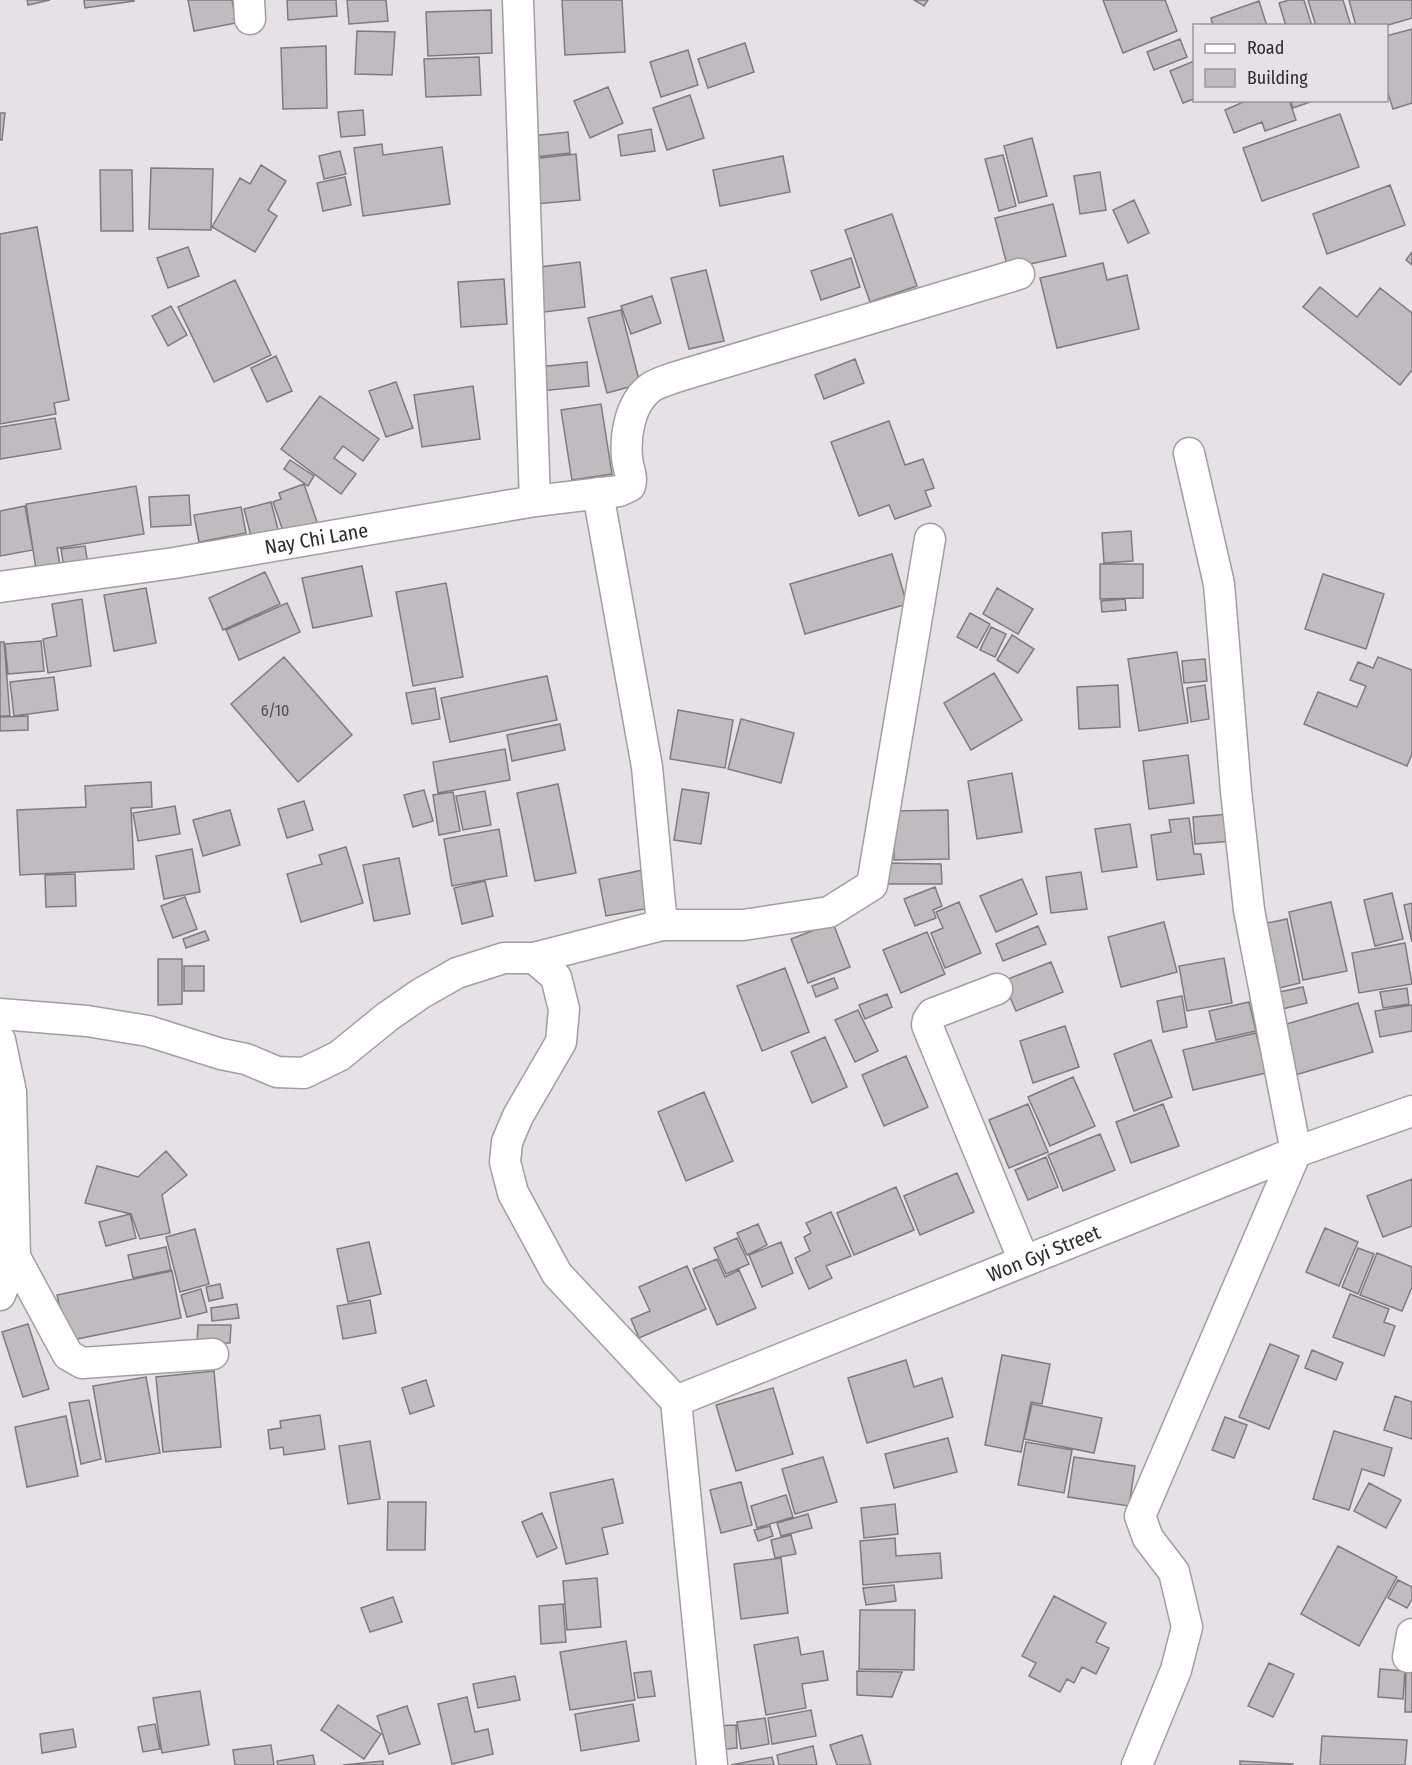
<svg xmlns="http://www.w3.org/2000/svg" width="1412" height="1765" viewBox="0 0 1412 1765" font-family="'Fira Sans Condensed',sans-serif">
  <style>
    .building { fill: #bfbbbf; stroke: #7f7b7f; stroke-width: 1.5 }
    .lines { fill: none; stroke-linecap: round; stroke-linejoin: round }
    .minor-casing { stroke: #a19da1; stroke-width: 33 }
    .minor { stroke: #fff; stroke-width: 30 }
    .labels { text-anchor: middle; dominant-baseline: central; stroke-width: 4.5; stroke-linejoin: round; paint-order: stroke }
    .number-label { font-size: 16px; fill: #514e51 }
    .street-label { font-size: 20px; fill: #2c2a2c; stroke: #e6e1e6 }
  </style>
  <rect width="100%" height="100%" fill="#e6e1e6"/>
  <path class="building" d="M27,0H50L28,5Z
    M84,0H134V1L85,8Z
    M188,0H232L236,23L194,31Z
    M287,0H336L337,16L288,20Z
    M347,0H386L388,21L349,24Z
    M562,0H622L625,52L565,55Z
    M914,0H928L924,6Z
    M1103,0H1165L1177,31L1123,53Z
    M1289,0H1304L1312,26H1286L1279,3Z
    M1308,0H1343L1351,26H1316Z
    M1349,0H1412V18L1385,26H1356Z
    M1259,1L1267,26H1213L1211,18Z
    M491,10L492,53L428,56L426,12Z
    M1412,29V103L1393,109L1386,87V36Z
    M357,31L395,32L392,75L355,74Z
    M1180,39L1187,57L1154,70L1147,52Z
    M745,43L754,72L708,88L698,59Z
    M326,46L327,108L283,109L281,48Z
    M688,50L698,85L661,97L650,62Z
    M479,57L481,95L426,97L424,59Z
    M1194,61V99L1183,103L1170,71Z
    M608,87L623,123L590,138L574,101Z
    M690,95L704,138L667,150L653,108Z
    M1248,100H1289L1296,120L1265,131L1262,122L1234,133L1225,110Z
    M1290,100H1309L1310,102L1293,108Z
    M363,110L365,135L341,137L338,112Z
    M0,113H5L2,140H0Z
    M1340,114L1359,167L1262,201L1243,148Z
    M651,129L655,151L621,156L618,135Z
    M568,132L570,153L534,157L532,136Z
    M1032,138L1047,196L1019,203L1004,146Z
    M382,144L383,155L442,147L450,204L363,216L354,148Z
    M340,151L346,174L324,179L319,156Z
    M576,154L580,200L535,204L531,159Z
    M1003,155L1016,206L999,211L985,159Z
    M783,156L790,192L720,206L713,170Z
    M261,165L286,181L268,210L277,216L255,252L212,227L240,178L250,184Z
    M151,168L213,169L211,230L149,229Z
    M100,170H132L133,231H101Z
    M1100,172L1106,210L1080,214L1074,176Z
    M345,177L351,205L323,211L317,183Z
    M1390,185L1405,225L1327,254L1313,214Z
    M1134,200L1149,233L1128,243L1113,210Z
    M1053,204L1066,256L1008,269L995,218Z
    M892,214L917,286L870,302L845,230Z
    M37,227L69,400L54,403L56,414L0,424V234Z
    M188,247L199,276L168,288L157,258Z
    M1412,252V265L1406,260Z
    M851,258L860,287L821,300L811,271Z
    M580,262L585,307L544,312L540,267Z
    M1103,263L1107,280L1127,275L1139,329L1057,348L1040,278Z
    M706,270L724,341L689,349L671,278Z
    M504,279L507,324L461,327L458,282Z
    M235,280L271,355L214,382L178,307Z
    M1320,287L1357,317L1380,288L1412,313V370L1400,385L1303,307Z
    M652,296L661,323L631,334L621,306Z
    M171,306L187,335L168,346L152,316Z
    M621,310L640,384L607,393L588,318Z
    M276,356L292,391L267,402L251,368Z
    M855,359L864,383L824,399L815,375Z
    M587,362L589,386L541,391L538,367Z
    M396,382L413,428L386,437L369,391Z
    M473,386L480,439L422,447L414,395Z
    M320,396L379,439L363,461L343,446L334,458L356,474L341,494L281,449Z
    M601,404L612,474L572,480L561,410Z
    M55,418L61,449L0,459V427Z
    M889,421L905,465L923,459L934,488L925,491L931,506L895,519L889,505L859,516L831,442Z
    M290,460L314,476L308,486L284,469Z
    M304,484L317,522L284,534L273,502L281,499L279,493Z
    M136,486L144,534L57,548L60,565L36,569L26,504Z
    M189,495L191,525L151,527L149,497Z
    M271,502L279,533L252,540L244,509Z
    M25,506L33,550L0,556V511Z
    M241,507L246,533L199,542L194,515Z
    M1131,531L1133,561L1104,563L1102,533Z
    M85,546L88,564L64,568L61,549Z
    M892,554L907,604L805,634L790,584Z
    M1100,564H1143V598L1100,599Z
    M362,566L372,616L313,628L302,578Z
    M265,572L280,604L223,630L209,598Z
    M1323,574L1384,594L1366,649L1305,629Z
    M446,583L463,677L413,686L396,592Z
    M146,588L156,643L114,651L104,595Z
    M997,588L1033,609L1018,634L983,614Z
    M82,599L91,666L48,673L43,639L57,636L52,604Z
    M1125,599L1126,610L1102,612L1101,601Z
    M287,603L300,632L239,660L226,630Z
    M970,613L990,624L977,648L957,637Z
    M991,627L1006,634L995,657L980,650Z
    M1012,635L1034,649L1018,673L997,660Z
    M41,641L44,671L8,674L5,644Z
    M0,642H4L10,716H0Z
    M1177,652L1188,723L1139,731L1128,659Z
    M284,657L352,735L298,782L231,704Z
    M1378,657L1412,670V754L1407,766L1304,724L1318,692L1357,707L1366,686L1350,680L1358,662L1373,668Z
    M1205,659L1207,681L1184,683L1182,661Z
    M994,673L1022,720L971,750L944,703Z
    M547,676L557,720L450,742L441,698Z
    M54,677L58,710L14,716L10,682Z
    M1118,685L1120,727L1079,729L1077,687Z
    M1205,685L1209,719L1191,722L1187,688Z
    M435,688L440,719L412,724L406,693Z
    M678,710L733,720L725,768L670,759Z
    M28,716V730L0,731V717Z
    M741,719L794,733L781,783L728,769Z
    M560,724L565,750L512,761L507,735Z
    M505,749L510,780L438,793L433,762Z
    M1188,755L1194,803L1149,809L1143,761Z
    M1012,773L1022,832L977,839L968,781Z
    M151,782L152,807L131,808L134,869L20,875L17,810L86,807L85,786Z
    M558,784L576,873L535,881L517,793Z
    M682,789L709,793L701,844L674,840Z
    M424,790L433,821L413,827L404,795Z
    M485,791L491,825L463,830L456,796Z
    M453,792L460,831L439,835L433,795Z
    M304,801L313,830L287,838L278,809Z
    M175,806L180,834L138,841L133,813Z
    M230,810L240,845L203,856L193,820Z
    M948,810L949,859L894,860L893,811Z
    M1231,814L1233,841L1195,844L1193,817Z
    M1189,818L1194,854H1201L1204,874L1157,880L1151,835L1171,832L1169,820Z
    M1130,824L1137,867L1102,872L1095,829Z
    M499,829L507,876L452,886L444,839Z
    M346,847L363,903L301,922L287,874L322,864L319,855Z
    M192,849L200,892L164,899L156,856Z
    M399,858L410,914L374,921L363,865Z
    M887,863L941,864L942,884H886Z
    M643,870L650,908L606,916L599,879Z
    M1081,872L1087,909L1051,913L1046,877Z
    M75,874L76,906L46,907L45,875Z
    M1022,879L1037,914L996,932L980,896Z
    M485,881L493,916L462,924L454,888Z
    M935,887L942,906L933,910L936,918L915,926L904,899Z
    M1392,893L1403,939L1375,946L1364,900Z
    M185,897L197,929L173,938L161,906Z
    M959,902L981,953L945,968L931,933L943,928L936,912Z
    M1331,902L1347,971L1303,980L1289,912Z
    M1412,903V942L1404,905Z
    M1287,919L1300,983L1271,990L1257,925Z
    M1164,922L1177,972L1121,987L1108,937Z
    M833,923L850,967L808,983L791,939Z
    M1038,926L1046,944L1003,961L996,944Z
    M205,931L209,940L186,948L183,939Z
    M927,932L945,974L901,993L883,950Z
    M1405,943L1412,984L1359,993L1352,953Z
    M1224,958L1232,1003L1187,1011L1179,966Z
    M158,959H182V1004L158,1005Z
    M1051,962L1063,992L1016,1011L1003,981Z
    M184,966H204V991H184Z
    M785,968L809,1032L762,1051L737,986Z
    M834,978L838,988L816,997L812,986Z
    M1303,987L1307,1003L1274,1011L1270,994Z
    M1407,988L1409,1004L1383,1008L1380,992Z
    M887,994L892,1007L865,1019L859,1005Z
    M1182,996L1187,1027L1163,1032L1157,1001Z
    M1249,1002L1256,1031L1216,1040L1209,1011Z
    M1358,1003L1373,1052L1295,1075L1280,1026Z
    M1412,1005V1031L1380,1037L1375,1011Z
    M858,1010L878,1051L855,1062L835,1020Z
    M1065,1026L1079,1067L1033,1083L1020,1041Z
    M1256,1033L1266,1073L1193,1090L1183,1050Z
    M825,1037L847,1087L812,1103L791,1052Z
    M1151,1040L1172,1097L1134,1111L1114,1054Z
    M906,1056L928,1107L884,1126L862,1075Z
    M1073,1077L1095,1126L1050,1146L1028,1097Z
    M704,1092L733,1161L686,1181L658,1112Z
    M1028,1104L1048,1152L1009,1168L989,1120Z
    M1163,1104L1179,1146L1131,1163L1116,1122Z
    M1100,1134L1115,1170L1063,1191L1048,1155Z
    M166,1151L187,1175L162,1195L170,1233L140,1239L131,1214L85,1203L97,1166L138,1177Z
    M1046,1157L1058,1187L1028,1200L1015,1170Z
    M957,1173L974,1212L920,1235L904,1196Z
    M1412,1179V1226L1383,1237L1367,1196Z
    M896,1187L914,1230L854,1255L837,1213Z
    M831,1212L851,1256L826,1266L832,1278L809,1289L795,1258L810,1251L804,1237L811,1233L806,1223Z
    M130,1214L136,1238L106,1246L99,1222Z
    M758,1224L767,1245L747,1255L737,1233Z
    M1325,1228L1358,1242L1339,1286L1306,1272Z
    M195,1229L209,1284L180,1292L166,1237Z
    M737,1238L749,1264L726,1274L714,1248Z
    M369,1242L381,1294L348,1302L337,1249Z
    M781,1242L793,1273L762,1287L749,1255Z
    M166,1247L171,1270L133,1278L128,1255Z
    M1358,1248L1374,1254L1358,1294L1342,1287Z
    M1377,1253L1412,1267V1287L1402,1311L1360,1295Z
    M717,1259L725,1277L739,1270L756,1308L717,1325L693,1269Z
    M687,1266L706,1309L639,1338L631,1319L650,1311L639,1287Z
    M172,1271L181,1318L67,1341L57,1295Z
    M220,1284L223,1298L209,1301L206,1287Z
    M201,1289L207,1312L187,1317L181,1295Z
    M1350,1294L1389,1309L1384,1322L1395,1326L1384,1356L1333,1337Z
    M370,1300L376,1333L343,1339L337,1306Z
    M237,1304L239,1318L212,1321L211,1308Z
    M28,1324L49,1389L23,1397L2,1332Z
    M198,1325H231L230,1343H197Z
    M1270,1344L1299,1356L1269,1429L1239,1417Z
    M1312,1350L1343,1363L1336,1380L1305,1368Z
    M1002,1355L1050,1364L1042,1404L1031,1402L1021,1452L985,1445Z
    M906,1360L914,1387L942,1378L953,1417L867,1443L848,1378Z
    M214,1371L221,1447L163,1452L156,1377Z
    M146,1377L160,1453L106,1462L93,1386Z
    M426,1380L434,1406L410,1414L402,1388Z
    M773,1388L793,1454L736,1471L716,1405Z
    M1395,1396L1412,1402V1439L1384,1430Z
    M89,1400L101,1459L81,1464L69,1403Z
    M1032,1404L1102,1418L1094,1453L1024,1439Z
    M320,1415L325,1449L284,1455L283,1447L270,1449L268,1430L281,1428L280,1421Z
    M66,1416L78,1476L27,1487L15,1427Z
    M1225,1417L1247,1425L1234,1458L1212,1450Z
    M1334,1431L1392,1448L1384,1476L1362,1469L1349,1510L1313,1499Z
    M948,1438L957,1472L894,1488L885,1454Z
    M370,1441L380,1499L348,1504L339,1446Z
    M1026,1442L1072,1450L1064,1493L1018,1485Z
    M823,1457L837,1502L795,1514L782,1469Z
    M1074,1457L1135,1466L1129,1506L1068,1497Z
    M613,1479L623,1523L602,1528L608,1554L566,1564L550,1493Z
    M741,1482L752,1525L721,1533L710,1490Z
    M1369,1483L1401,1500L1386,1528L1354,1511Z
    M786,1495L793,1517L757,1528L751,1506Z
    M388,1502H426L425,1550H387Z
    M895,1504L898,1534L864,1538L861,1508Z
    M542,1513L557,1548L537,1557L522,1522Z
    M808,1514L812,1528L781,1536L777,1523Z
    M770,1526L773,1536L758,1541L754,1530Z
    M791,1535L796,1554L775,1558L771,1540Z
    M895,1538L896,1556L940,1553L942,1578L863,1585L860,1541Z
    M1338,1546L1397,1577L1359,1646L1301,1614Z
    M781,1558L788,1613L741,1619L734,1564Z
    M597,1578L601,1627L567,1630L563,1581Z
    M1398,1580L1412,1587V1599L1407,1608L1388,1598Z
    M894,1585L896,1601L866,1605L863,1588Z
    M1054,1596L1106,1623L1096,1642L1109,1648L1096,1674L1082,1667L1074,1683L1067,1679L1060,1692L1029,1676L1036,1663L1022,1656Z
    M393,1597L402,1622L370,1632L361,1608Z
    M563,1604L566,1642L541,1644L539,1606Z
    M860,1610H915L914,1670L859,1669Z
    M798,1637L801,1655L823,1651L828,1680L802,1684L806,1708L766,1715L754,1645Z
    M626,1641L635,1700L570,1710L560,1652Z
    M1269,1663L1294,1674L1273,1717L1248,1706Z
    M1380,1669L1405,1671L1403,1699L1378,1697Z
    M651,1671L655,1696L638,1698L634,1673Z
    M857,1671L902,1672L892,1697L857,1695Z
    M1406,1671H1412V1712H1405Z
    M515,1676L520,1700L478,1708L473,1684Z
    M200,1691L209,1745L162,1753L153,1698Z
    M467,1697L475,1732L488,1729L493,1754L452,1764L438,1704Z
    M633,1704L639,1741L581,1751L575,1714Z
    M338,1705L381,1734L364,1759L321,1730Z
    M407,1706L420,1744L389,1754L377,1716Z
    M811,1710L816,1736L772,1744L768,1718Z
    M765,1718L769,1744L741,1749L737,1722Z
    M155,1724L160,1749L143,1752L138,1727Z
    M736,1725L737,1748L716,1750L714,1726Z
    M73,1729L76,1747L42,1753L40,1734Z
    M862,1735L871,1765H837L830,1745Z
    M1322,1736L1407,1740L1405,1765H1320Z
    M271,1745L274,1765H235L233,1750Z
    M813,1746L817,1765H779L777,1755Z
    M313,1755L315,1765H278L277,1761Z
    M772,1757L774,1765H731Z
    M383,1761V1765H343Z
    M1240,1761L1293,1764V1765H1240Z"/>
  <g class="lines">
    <g class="minor-casing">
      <g id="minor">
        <path d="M249,0L250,19"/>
        <path d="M518,0L535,501"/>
        <path d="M598,493L647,767L662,925"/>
        <path id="s1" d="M0,587L174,563L535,501L619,491L630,486C633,476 628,469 627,458C625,435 630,403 650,388C656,383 668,380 676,377L1019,274"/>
        <path d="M534,958L556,977L564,1009L561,1042L518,1116L507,1142L505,1162L513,1193L557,1274L676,1401L712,1765"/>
        <path d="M997,989L932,1014L928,1020L927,1025L1024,1261"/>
        <path d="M0,1014L87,1021L148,1031L221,1054L246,1059L277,1072L304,1073L339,1056L387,1017L420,994L457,973L504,958H534L662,925H743L829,912L872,885L930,539"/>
        <path d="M0,1040L11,1092L15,1257L0,1295"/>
        <path d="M15,1257L68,1355L82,1363L213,1354"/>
        <path id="s2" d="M676,1401L1296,1152L1412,1111"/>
        <path d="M1408,1657L1412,1634"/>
        <path d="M1137,1765L1176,1670L1187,1627L1174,1572L1148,1538L1140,1516L1296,1152L1249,910L1236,791L1219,584L1189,453"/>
      </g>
    </g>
    <use href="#minor" class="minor"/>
  </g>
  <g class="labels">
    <g class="number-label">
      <text x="275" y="710">6/10</text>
    </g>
    <g class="street-label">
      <text stroke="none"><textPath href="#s1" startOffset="320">Nay Chi Lane</textPath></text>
      <text stroke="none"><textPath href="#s2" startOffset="396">Won Gyi Street</textPath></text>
    </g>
  </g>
  <rect x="1193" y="24" width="195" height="78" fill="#e6e1e6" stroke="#9c989c" stroke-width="1.5"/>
  <rect x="1205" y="44" width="30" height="9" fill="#ffffff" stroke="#9c989c" stroke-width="1.5"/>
  <text x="1247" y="54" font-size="18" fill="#2c2a2c">Road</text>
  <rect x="1205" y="69" width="30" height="18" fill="#bfbbbf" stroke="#9c989c" stroke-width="1.5"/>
  <text x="1247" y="84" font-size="18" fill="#2c2a2c">Building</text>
</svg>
